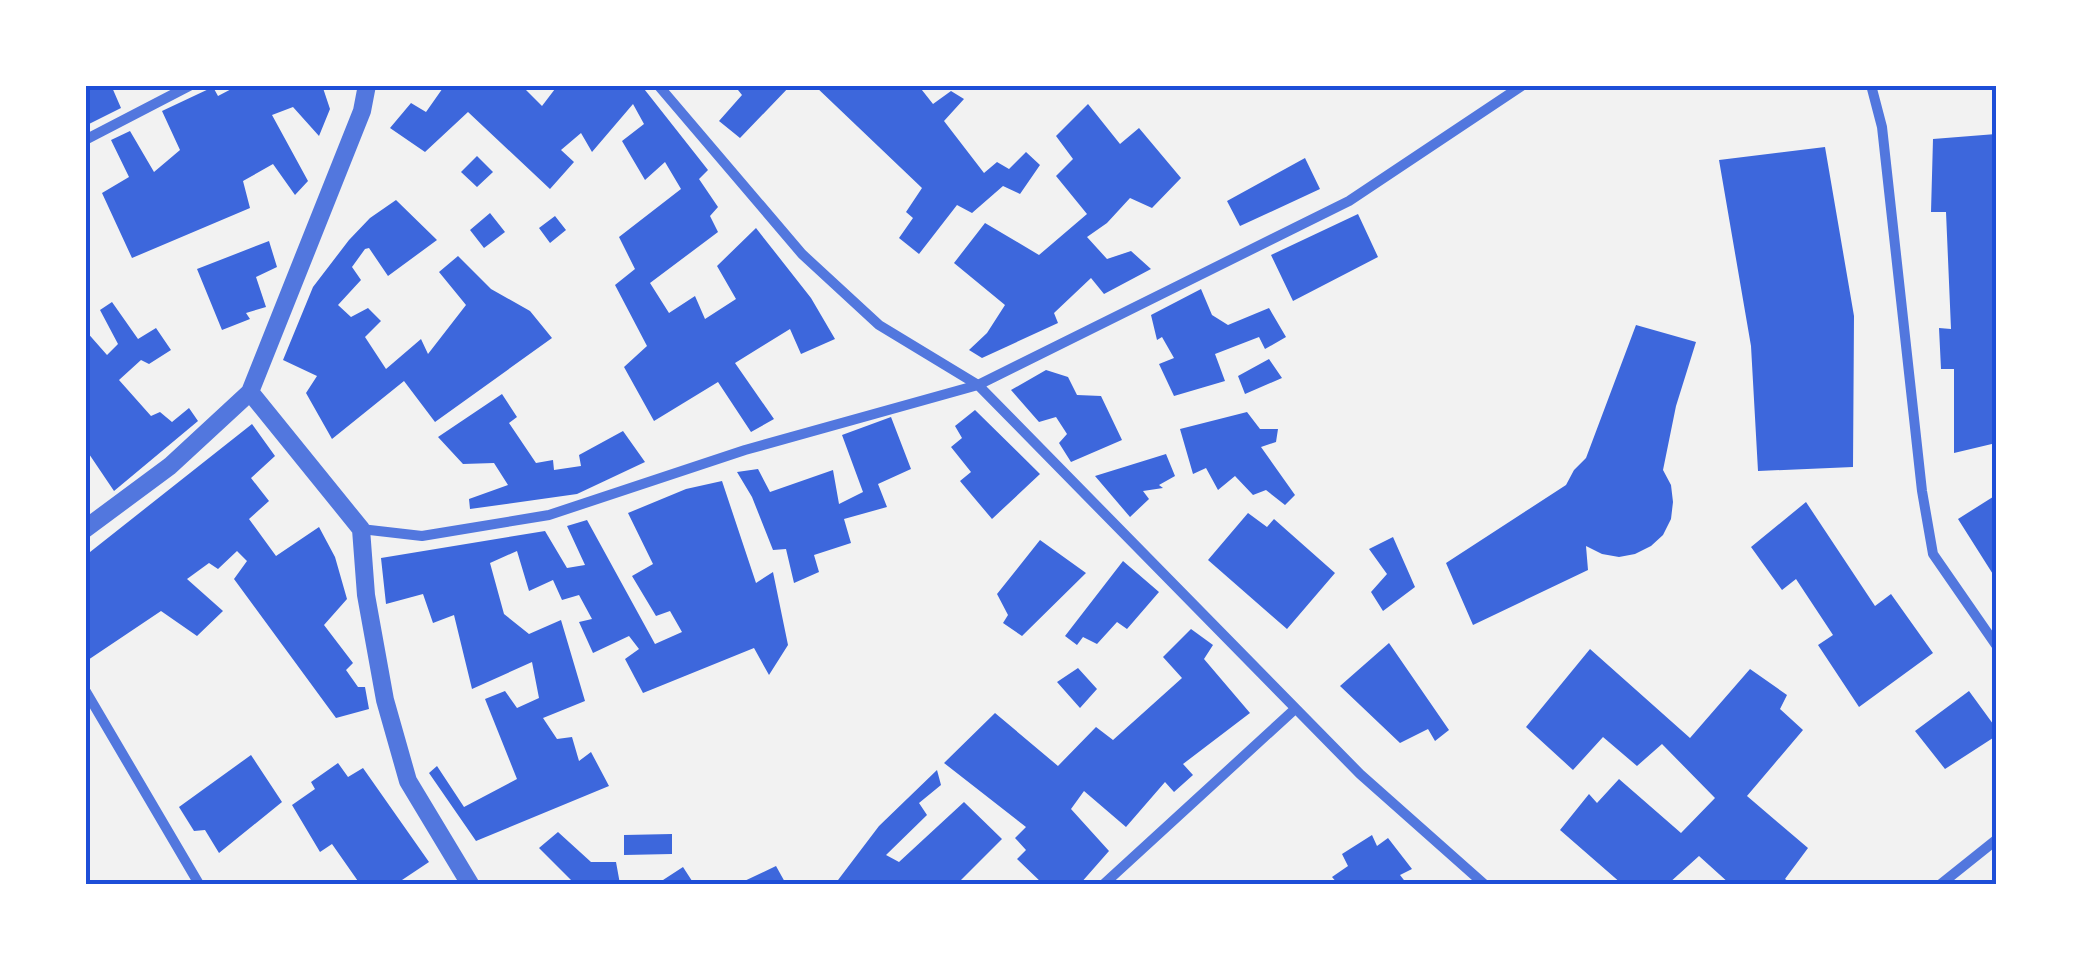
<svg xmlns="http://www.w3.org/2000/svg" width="2081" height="969" viewBox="0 0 2081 969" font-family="'Golos Text',sans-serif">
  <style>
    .building { fill: #3d67dc }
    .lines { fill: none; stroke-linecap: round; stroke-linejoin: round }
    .minor { stroke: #5277de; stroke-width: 10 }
    .tertiary { stroke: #5277de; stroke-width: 18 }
    .neatline { fill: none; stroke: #1d4ed8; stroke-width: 4 }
  </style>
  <rect width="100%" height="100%" fill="#f2f2f2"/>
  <path class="building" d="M85,85H111L121,108L85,126Z
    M239,85H322L330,109L319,136L293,107L272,115L308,181L295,195L273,164L243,181L250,208L132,258L102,193L129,177L111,140L130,131L154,172L180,150L162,111L213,87L218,96Z
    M445,85H521L542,106L558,85H641L708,170L699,179L718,207L710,216L718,232L650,283L669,313L695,296L705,319L736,299L717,266L756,228L811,298L835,339L801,354L790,329L735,363L774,419L751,432L718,382L654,421L624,367L647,346L615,285L635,269L619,237L681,189L665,162L645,180L622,141L644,124L633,104L592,152L581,133L561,150L574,162L550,189L468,112L425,152L390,128L411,103L426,112Z
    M734,85H791L740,138L719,121L742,95Z
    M814,85H918L933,104L951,91L964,99L944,121L984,173L997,162L1009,169L1026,152L1040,165L1020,194L1003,186L972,213L957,205L919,254L899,238L913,218L906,212L922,188Z
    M1088,104L1120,144L1139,128L1181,178L1152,208L1130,198L1107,223L1087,237L1107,259L1131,251L1151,269L1104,294L1091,278L1054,313L1058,323L982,358L969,350L987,333L1005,305L954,263L985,223L1039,255L1087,214L1056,176L1073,159L1056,136Z
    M1996,134V443L1954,453V369H1941L1939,328L1951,329L1946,212H1931L1933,139Z
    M1825,147L1854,316L1853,467L1758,471L1751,346L1719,160Z
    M477,156L493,172L477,187L461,172Z
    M1305,158L1320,189L1240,226L1227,201Z
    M396,200L437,240L388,276L369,248L365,249L352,267L361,280L338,305L351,317L368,308L381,321L365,337L386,369L421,339L428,354L466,305L439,272L458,256L491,289L530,311L552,338L435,422L404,381L332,439L306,393L317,376L283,360L313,287L349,240L370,218Z
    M490,213L505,232L484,248L470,230Z
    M1358,214L1378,257L1293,301L1271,255Z
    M555,216L566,230L550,243L539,228Z
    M269,241L277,267L256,277L266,307L246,313L250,319L222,330L197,269Z
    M1201,289L1212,315L1228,325L1269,308L1286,337L1265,349L1259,337L1215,354L1225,381L1174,396L1159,364L1174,358L1162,337L1157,340L1151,315Z
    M112,302L138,339L156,328L171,350L149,364L141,360L119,380L151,416L160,412L172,422L189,408L198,421L114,491L85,448V330L107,355L118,344L100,310Z
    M1636,325L1696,342L1676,406L1663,470L1671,485L1673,502L1671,519L1663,535L1651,546L1635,554L1619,557L1602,554L1586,546L1588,570L1473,625L1446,563L1566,485L1574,470L1586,458Z
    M1269,359L1282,378L1245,394L1238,376Z
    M1046,370L1068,377L1077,395L1101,396L1122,440L1071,462L1059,443L1067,434L1056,417L1039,422L1011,390Z
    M502,394L517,417L509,423L536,463L553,460L554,470L581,466L579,455L623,431L645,462L577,494L470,509L469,499L508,485L494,463L463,464L438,437Z
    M975,410L1040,474L992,519L960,481L971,472L951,447L962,438L955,426Z
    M1247,412L1260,429H1278L1276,442L1261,447L1295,495L1285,505L1266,490L1253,495L1235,476L1218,490L1206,468L1193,474L1180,429Z
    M891,417L911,469L878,484L887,507L844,519L851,543L814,555L819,572L794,583L786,549L773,550L752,497L737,472L758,469L770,492L833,470L839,504L863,492L842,435Z
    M252,424L275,456L251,478L269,501L249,519L276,556L319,527L335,557L347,599L324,625L353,663L346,670L358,687H365L369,709L336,718L234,579L247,561L237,551L218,569L209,563L187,579L223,611L197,636L161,611L85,662V556Z
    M1166,454L1175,476L1159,485L1163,488L1143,491L1149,499L1130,517L1095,476Z
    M722,481L756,583L773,572L788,645L769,675L754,648L643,693L625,659L639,649L629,636L593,653L579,622L592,619L579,595L562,600L553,580L529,591L517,551L490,563L504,614L529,634L561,620L585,701L543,718L557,739L572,737L579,761L591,752L609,786L476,841L429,773L437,766L464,807L517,779L485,699L505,691L517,708L539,698L532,662L472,689L454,615L433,623L423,594L386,604L381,558L545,531L567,568L585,565L567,526L587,520L655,644L682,632L670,611L656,616L632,576L653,564L628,513L686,489Z
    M1996,495V579L1958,519Z
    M1806,502L1875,606L1891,594L1933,653L1859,707L1818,645L1833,635L1796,579L1782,590L1751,547Z
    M1248,513L1267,527L1274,519L1335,573L1287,629L1208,560Z
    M1393,537L1415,587L1383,611L1371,592L1387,574L1369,549Z
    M1040,540L1086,573L1022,636L1003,623L1008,615L997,594Z
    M1123,561L1159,592L1127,629L1117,622L1097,644L1083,637L1077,645L1065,636Z
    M1191,629L1213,645L1204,659L1250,713L1183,764L1193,775L1174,792L1165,782L1126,827L1084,791L1071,809L1109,851L1080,884H1043L1017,859L1026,850L1015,838L1026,827L944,763L995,713L1058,766L1096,727L1113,740L1182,678L1163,657Z
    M1389,643L1449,730L1435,741L1428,729L1400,743L1340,686Z
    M1590,649L1690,738L1750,669L1787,695L1780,709L1803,730L1747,796L1808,848L1785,879L1792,884H1730L1699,856L1668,884H1622L1560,830L1589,794L1597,803L1619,779L1681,833L1715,798L1662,744L1637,766L1603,737L1573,770L1526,727Z
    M1078,668L1097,689L1080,708L1057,682Z
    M1969,691L1996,728V736L1945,769L1915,731Z
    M251,755L282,802L219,853L205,830L194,831L179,807Z
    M338,763L348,777L363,768L429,862L396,884H360L332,844L320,852L292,805L315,789L311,782Z
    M937,770L941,785L919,803L927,815L886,855L899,862L964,802L1002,839L957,884H835L879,826Z
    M558,832L591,862H616L620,884H575L539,848Z
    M672,834V854L624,855V835Z
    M1372,835L1377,846L1388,838L1412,869L1400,875L1407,884H1338L1332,877L1348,866L1342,854Z
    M776,866L786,884H738Z
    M683,867L694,884H666L663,880Z"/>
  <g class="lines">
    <path class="minor" d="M658,85L802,254L879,325L978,385L1360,774L1484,884
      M1871,85L1882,127L1922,491L1933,554L1996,645
      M85,140L191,85
      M361,529L422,536L549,515L745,450L978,385L1349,201L1523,85
      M85,690L199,884
      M1104,884L1295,709
      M1941,884L1996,840"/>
    <path class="tertiary" d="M250,392L361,529L366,595L385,700L408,781L470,884
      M85,529L170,466L250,392L362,111L367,85"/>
  </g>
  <rect width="2081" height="969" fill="none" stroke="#ffffff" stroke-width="175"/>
  <rect x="88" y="88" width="1906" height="794" class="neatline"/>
</svg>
